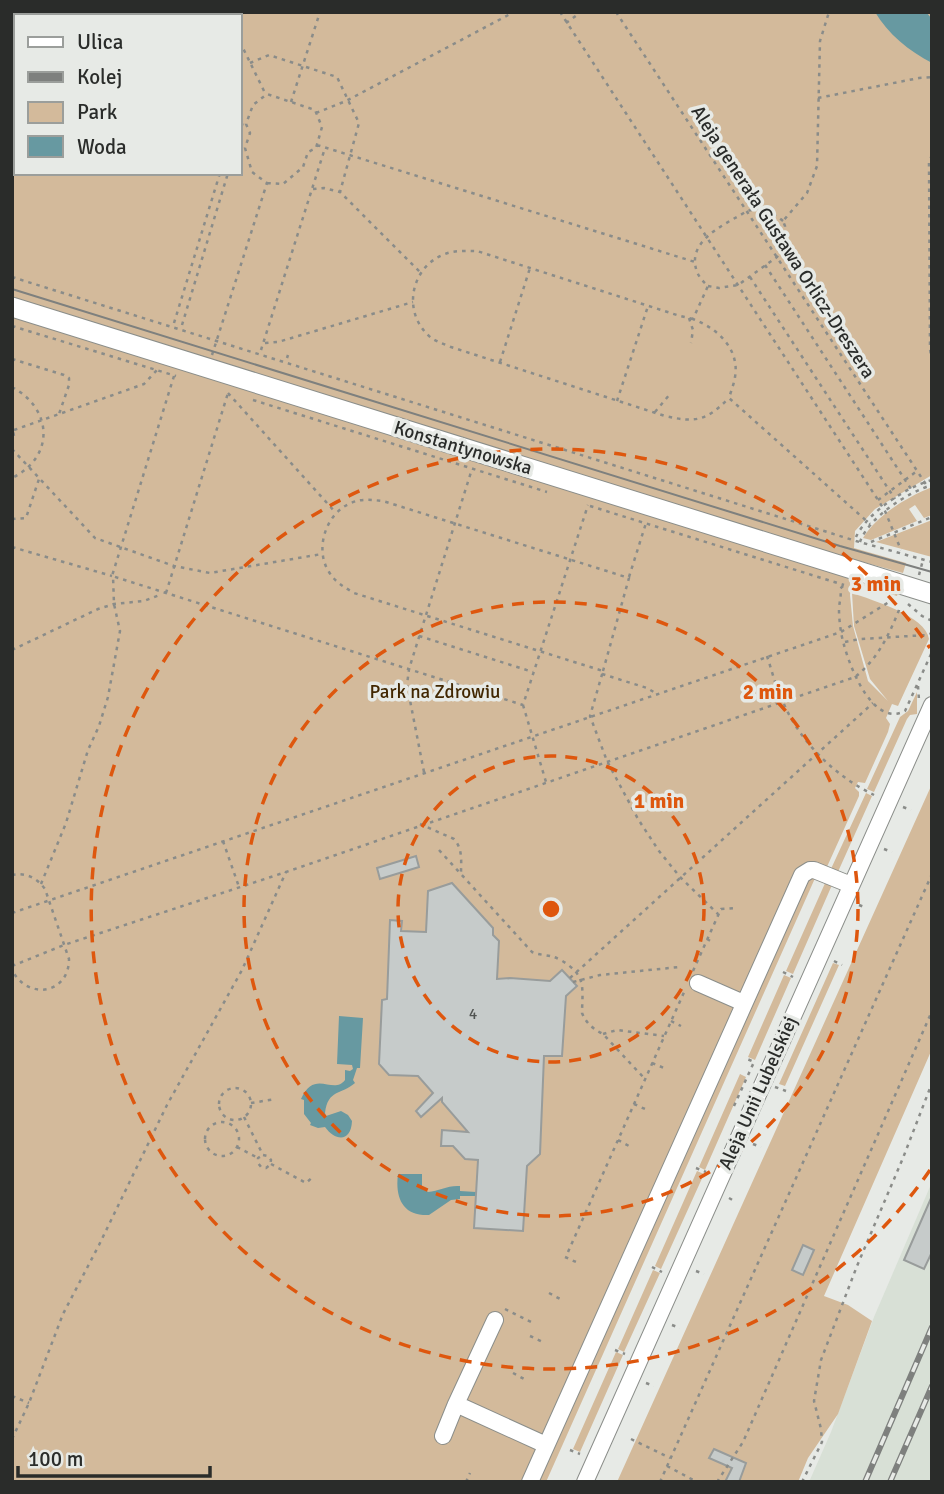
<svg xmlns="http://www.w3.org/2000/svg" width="944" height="1494" viewBox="0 0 944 1494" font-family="Signika,sans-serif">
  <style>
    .built { fill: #d8e0d6 }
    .green { fill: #d3ba9b; fill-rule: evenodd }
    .water { fill: #6799a1 }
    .building { fill: #c6cbca; stroke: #989c9b; stroke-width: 2 }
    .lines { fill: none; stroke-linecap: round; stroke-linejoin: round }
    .minor-casing { stroke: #8b8e8a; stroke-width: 18 }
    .major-casing { stroke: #8b8e8a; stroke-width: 21 }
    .path { stroke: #8a8c89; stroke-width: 2.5; stroke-dasharray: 3.5 5; stroke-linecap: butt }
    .minor { stroke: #fff; stroke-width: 16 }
    .major { stroke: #fff; stroke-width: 19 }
    .tram { stroke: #7e807e; stroke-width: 2 }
    .rail-casing { stroke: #7e807e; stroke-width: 6 }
    .rail { stroke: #e7eae6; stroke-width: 3.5; stroke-dasharray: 10; stroke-linecap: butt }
    .ring { fill: none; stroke: #de570e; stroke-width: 3.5; stroke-dasharray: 12 9 }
    .labels { text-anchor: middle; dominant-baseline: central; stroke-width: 7; stroke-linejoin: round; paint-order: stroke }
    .number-label { font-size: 16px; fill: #515452 }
    .street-label { font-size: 19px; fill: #2a2c2a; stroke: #e7eae6 }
    .park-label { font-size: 19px; fill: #422700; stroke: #e7eae6 }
    .centre { fill: #de570e; stroke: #e7eae6; stroke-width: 3.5 }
    .ring-label { font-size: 21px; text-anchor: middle; font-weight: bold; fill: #de570e; stroke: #e7eae6; stroke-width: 7; stroke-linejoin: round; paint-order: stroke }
  </style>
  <rect width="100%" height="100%" fill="#e7eae6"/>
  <path class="built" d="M932,1182V1482H809L831,1432L874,1317Z"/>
  <path class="green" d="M12,12H932V475L875,509L855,531L854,548L906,563L903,573L852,559L898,592L897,596L851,582L850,595L853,626L868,681L888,701L870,679L854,626L852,593C872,600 926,616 929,639L898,706L892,704L886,718L890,724L888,732L865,783L858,782L855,788L859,792V796L826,869L820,867L546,1482H12ZM16,16H240V173H16Z
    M932,487V515L924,518L915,505L909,509L917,521L871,540L863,538C877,515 907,497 932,487Z
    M932,520V557L876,542Z
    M917,692V714L910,715L907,719L874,792L867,789L900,717L908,711Z
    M932,784V1049L824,1296L848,1305L872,1321L838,1414L808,1458L798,1482H617Z
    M866,793L872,796L837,874L830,871Z
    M826,881L832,885L793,974L786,971Z
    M833,963L839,965L785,1086L779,1084Z
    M784,975L791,978L755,1060L748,1057Z
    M740,1074L746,1077L705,1170L699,1167Z
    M697,1171L704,1174L661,1269L655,1266Z
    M653,1270L660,1273L624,1352L618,1349Z
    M616,1352L623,1355L580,1452L573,1449Z"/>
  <path class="water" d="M875,12H926L932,19V63C909,51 888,34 875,12Z
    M339,1016L363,1018L360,1068H357L353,1080L355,1083C341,1095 328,1089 325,1113L326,1116L341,1111L348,1115L352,1121C351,1143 335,1141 325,1127L318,1128L310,1125L311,1123L304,1114V1100L301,1099C315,1068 333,1096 345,1080V1070L350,1071L353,1069L352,1065L337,1064Z
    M398,1174H422V1187L428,1192C439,1191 448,1185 460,1186V1191L476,1192V1196H460V1199L451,1200L429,1215C402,1216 395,1197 398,1174Z"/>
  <path class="building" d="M416,856L419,867L380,879L377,868Z
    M452,883L493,928V935L499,941L497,979L510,978L550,981L562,970L577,986L566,996L562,1056H544L540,1154L527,1166L523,1231L474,1228L478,1160L465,1159L453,1146H441L442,1130L468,1132L442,1102V1098L421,1117L416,1111L433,1093L418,1076L389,1075L379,1064L382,1000L387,999L390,920L402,921L401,931L426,932L428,891Z
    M932,1196V1252L924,1269L904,1260Z
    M803,1245L814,1250L803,1275L792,1270Z
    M714,1449L746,1463L739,1482H725L732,1468L709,1458Z"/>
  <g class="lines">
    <g class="minor-casing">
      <path id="minor" d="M698,983L739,1001L746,1000
        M495,1320L456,1404L546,1445
        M443,1436L456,1404
        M530,1482L802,875L810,870H814L851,885
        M585,1482L932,705"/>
    </g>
    <g class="major-casing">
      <path id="major" d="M12,307L932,594"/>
    </g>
    <path class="path" d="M226,12L227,16
      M560,12L878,500L885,511L901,550
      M616,12L927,486
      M566,23L581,12
      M240,42L266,95
      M12,52L16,53
      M250,63L269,55L337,77L359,123L340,192L420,272
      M818,98L919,78L932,77
      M291,102L320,12
      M316,113L346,101L514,12
      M240,124L247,126
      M317,145L695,262
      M932,155L929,162L930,349L932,363
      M313,189L324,188L340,192
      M783,221C772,212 760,207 747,211C728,223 693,237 695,263C696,273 700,279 708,286L693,319C717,328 740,349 735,377C734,384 731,391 729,398L870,524
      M765,265L911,489
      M12,277L856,541L932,562
      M750,277L895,499
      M708,286L719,288L738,285L777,257L782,249L785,235V226L783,221L807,193L817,166L820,41L829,12
      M689,318L693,330L691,343
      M693,319L680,316L477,251C467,251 455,250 445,254C412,266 402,309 427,334C433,341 442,343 451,347L665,416C696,423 706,421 729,398
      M174,323L220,173
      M182,325L228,173
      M12,326L176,376
      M265,343L278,342L413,302
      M261,350L325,148
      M212,355L267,183L252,172L245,148L250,133L246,124L253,105L267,94L315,110L322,127L316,148L308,152L303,167L283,184L267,183
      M287,358L288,355
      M12,359L64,375L69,378V385L59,414
      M500,362L530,268
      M174,376L112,576L523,705L588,505
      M12,387C53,409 55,457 12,478
      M228,393L336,513
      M253,400L547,492
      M617,401L648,306
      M655,412L670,394
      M12,424L14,436L12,442
      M14,430L144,384L157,370
      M12,449L95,538L174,566L210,573L322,554
      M878,500L917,471
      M590,506L844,585
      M12,519L26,518L39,479
      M856,537C867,513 906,487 932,480
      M860,542C868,518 908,492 932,485
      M871,542L932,517
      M12,547L112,576
      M919,575L923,560
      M629,577L646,523
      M843,586L840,589C842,596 839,602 839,610C839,617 840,625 841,632C845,656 870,729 905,711L932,652
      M166,593L228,393
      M908,604L922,616L932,621
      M419,636L533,672
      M845,642L860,639L927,635L932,633
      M12,650L98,609L114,604L144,601L162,594
      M767,656C772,671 776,688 783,702C800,742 835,776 874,795
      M603,671L629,578L383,501C372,500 362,498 351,503C326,513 314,549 329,572C335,582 344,587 354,593L603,671L590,716L607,761L638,819L659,851L680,877L718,914
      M602,674L647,688L657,694
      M918,686L919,700
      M523,705L546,782
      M424,772L407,685L409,669L472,469
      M903,807L911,810
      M420,824L454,839C463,849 461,861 461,874
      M223,841L239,887
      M884,849L892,852
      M439,850L532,952C539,955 547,955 554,957C563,960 577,970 580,979C584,987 582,1003 582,1013C586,1023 593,1029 603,1034L645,1079
      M12,875C26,872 37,878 45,889L69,959C69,994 28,1001 12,970
      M41,884L66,823L88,750L99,726L108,697L120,631L114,604L113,576
      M859,905L867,908
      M12,913L841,632L889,602
      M707,939L714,943
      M834,961L842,965
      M12,966L64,945L286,872L855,677C877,660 889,635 899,610V605
      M693,971L721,909L737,908
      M783,972L793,977
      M570,978L873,703
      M573,982L600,975L679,967
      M671,1021L681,1026
      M603,1034L617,1030L664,1036
      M652,1063L664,1068
      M775,1087L786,1091
      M219 1104a16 16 0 1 1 32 0a16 16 0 1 1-32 0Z
      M251,1103L276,1099
      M634,1104L645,1109
      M734,1106L754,1062L745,1058
      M244,1117L263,1155L268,1156L271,1160L270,1165L266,1168L261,1167L258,1163V1158L263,1155
      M205 1139a17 17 0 1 1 34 0a17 17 0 1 1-34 0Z
      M618,1140L629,1146
      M753,1144L761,1147
      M237,1147L258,1158
      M271,1164L306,1183L314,1176
      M696,1168L706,1172
      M729,1198L736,1202
      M568,1252L685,990
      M565,1257L576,1262
      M652,1267L662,1272
      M696,1271L704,1274
      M549,1293L562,1300
      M505,1309L535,1324
      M672,1325L680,1328
      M530,1336L543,1342
      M615,1350L625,1354
      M513,1373L526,1380
      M646,1383L654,1386
      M12,1396L29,1403
      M12,1439L29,1403L63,1314L99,1245L167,1105L242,970L286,872
      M631,1439L670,1458
      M570,1450L580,1454
      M667,1466L697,1482
      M466,1482L470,1473
      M660,1482L932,874
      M717,1482L743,1442L932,1011
      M802,1482L822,1442L821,1429L814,1401L821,1360L857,1266L903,1158L932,1083"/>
    <use href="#minor" class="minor"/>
    <use href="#major" class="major"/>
    <path class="tram" d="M12,289L840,546L932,572"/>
    <g class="rail-casing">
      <path id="rail" d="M865,1482L932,1327
        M890,1482L932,1386"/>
    </g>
    <use href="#rail" class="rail"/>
  </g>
  <g class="ring">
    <circle cx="551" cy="909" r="153"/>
    <circle cx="551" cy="909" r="307"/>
    <path d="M930 1170A460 460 0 1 1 930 648"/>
  </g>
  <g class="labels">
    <g class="number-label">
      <text x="473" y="1014">4</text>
    </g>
    <g class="street-label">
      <text transform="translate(783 242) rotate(57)">Aleja generała Gustawa Orlicz-Dreszera</text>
      <text transform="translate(463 448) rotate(17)">Konstantynowska</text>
      <text transform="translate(758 1093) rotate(-66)">Aleja Unii Lubelskiej</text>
    </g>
    <g class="park-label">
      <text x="435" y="692">Park na Zdrowiu</text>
    </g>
  </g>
  <circle cx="551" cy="909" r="10" class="centre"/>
  <g class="ring-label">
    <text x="876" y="591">3 min</text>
    <text x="768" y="699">2 min</text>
    <text x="659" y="808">1 min</text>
  </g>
  <rect width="944" height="1494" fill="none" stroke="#2a2c2a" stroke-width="28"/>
  <rect x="14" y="14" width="228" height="161" fill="#e7eae6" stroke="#9b9e9b" stroke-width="2"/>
  <rect x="28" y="37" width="35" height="10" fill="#ffffff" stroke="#9b9e9b" stroke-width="2"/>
  <text x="77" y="49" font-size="21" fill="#2a2c2a">Ulica</text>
  <rect x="28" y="72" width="35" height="10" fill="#7e807e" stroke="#9b9e9b" stroke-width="2"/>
  <text x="77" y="84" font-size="21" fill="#2a2c2a">Kolej</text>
  <rect x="28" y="102" width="35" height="21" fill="#d3ba9b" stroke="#9b9e9b" stroke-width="2"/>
  <text x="77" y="119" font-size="21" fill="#2a2c2a">Park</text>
  <rect x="28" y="136" width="35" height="21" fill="#6799a1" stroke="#9b9e9b" stroke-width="2"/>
  <text x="77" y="154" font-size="21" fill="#2a2c2a">Woda</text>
  <path d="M18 1466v10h192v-10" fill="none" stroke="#2a2c2a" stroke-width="3.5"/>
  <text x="28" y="1466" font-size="21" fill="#2a2c2a" stroke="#e7eae6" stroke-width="5" paint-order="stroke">100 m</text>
</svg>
